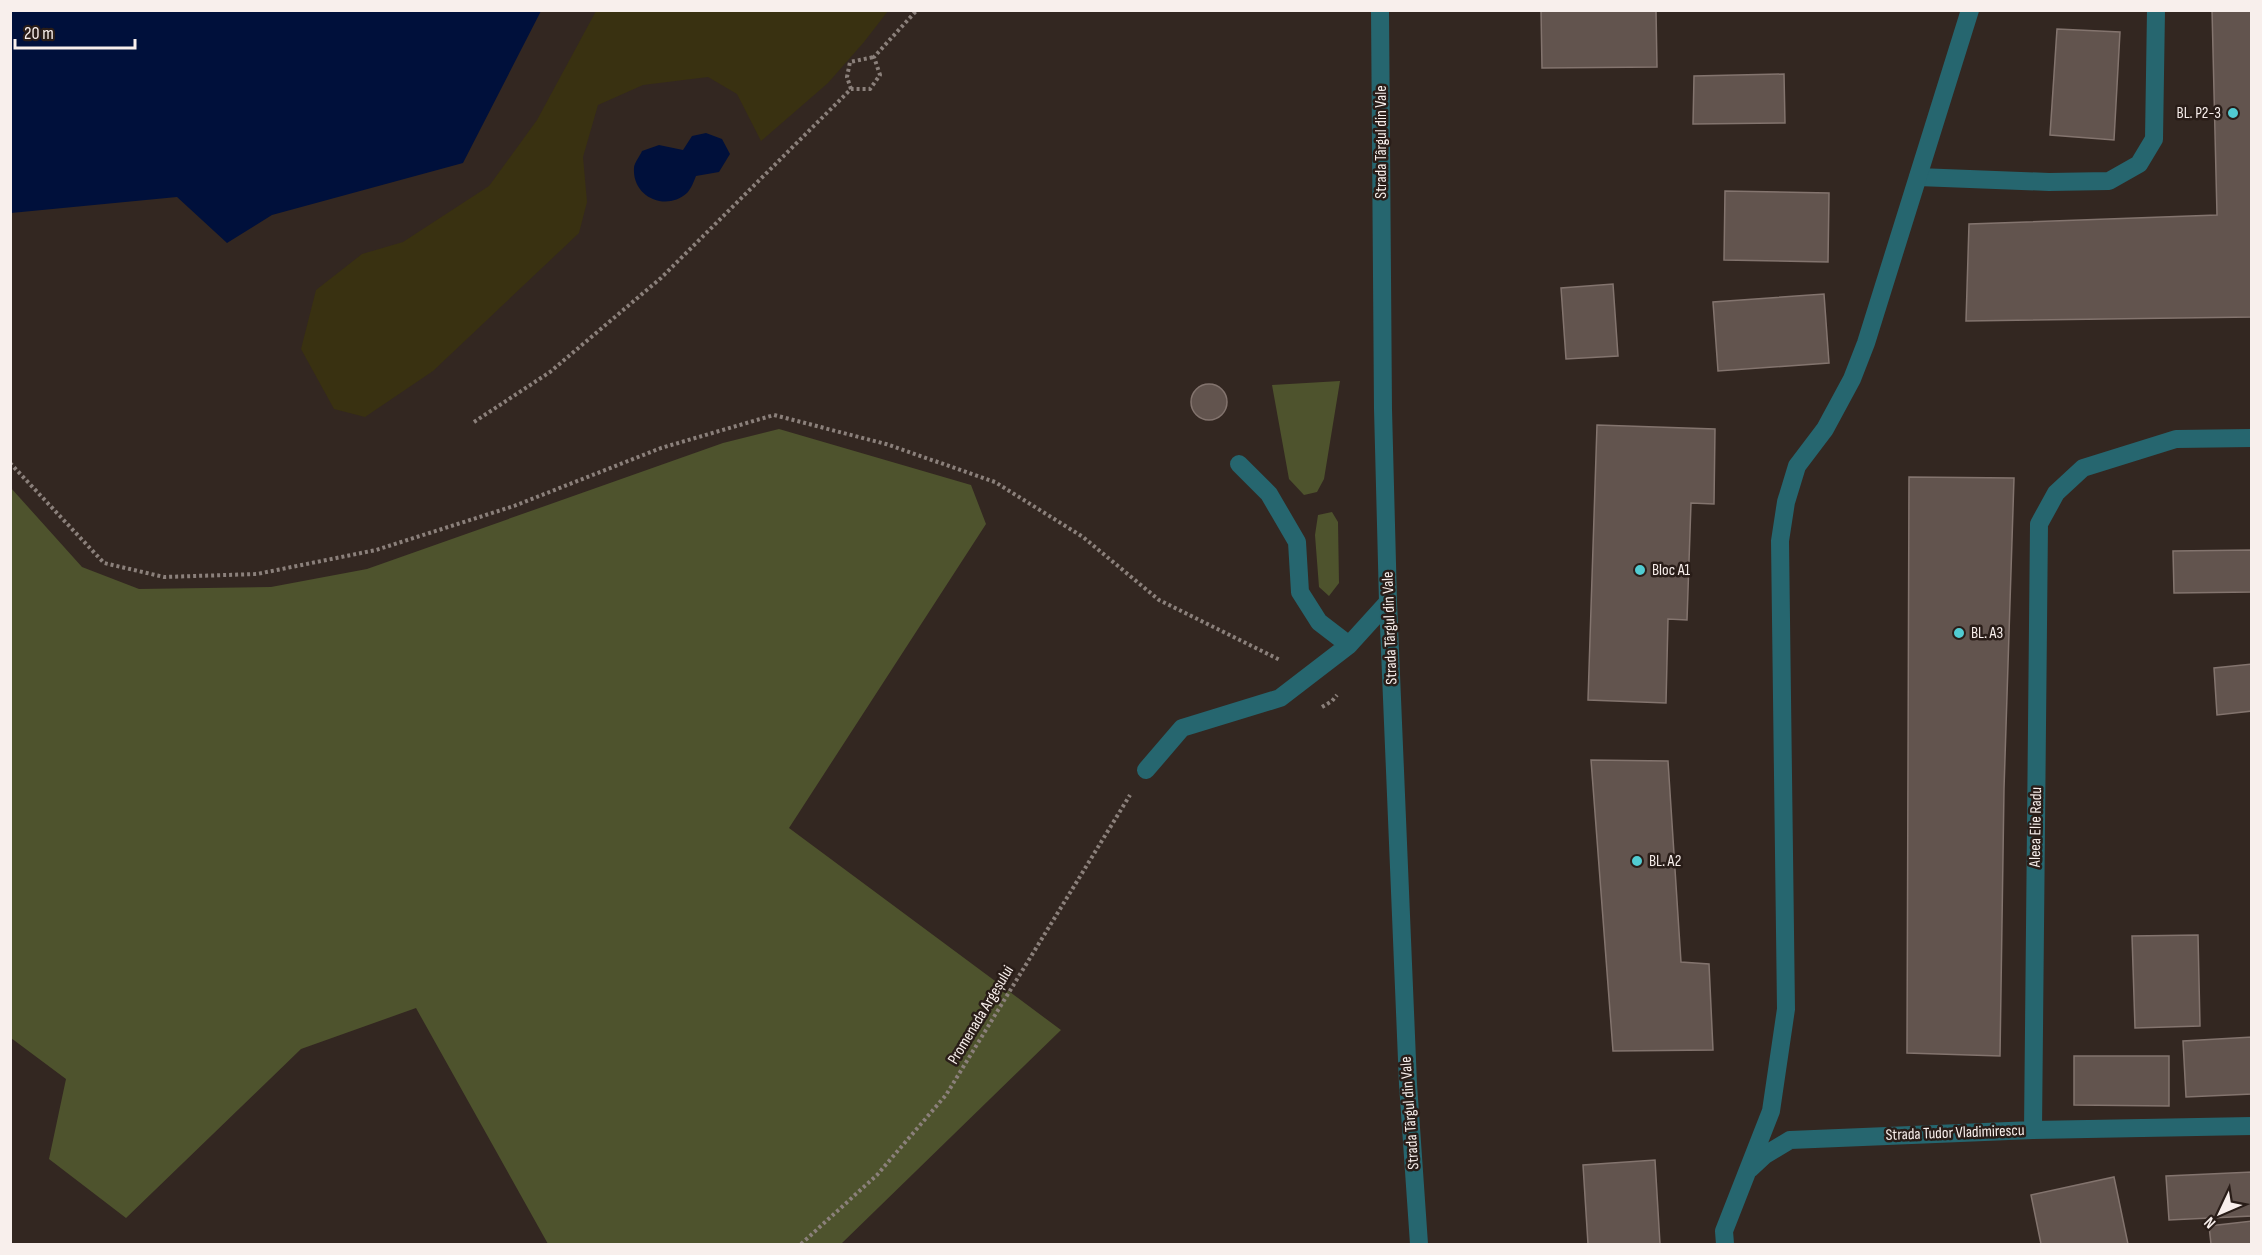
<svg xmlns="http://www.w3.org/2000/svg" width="2262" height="1255" viewBox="0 0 2262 1255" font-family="'Sofia Sans Condensed',sans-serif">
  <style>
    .green { fill: #4e532d }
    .sand { fill: #393111 }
    .water { fill: #00103b }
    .building { fill: #62544e; stroke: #83746e; stroke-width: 1.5 }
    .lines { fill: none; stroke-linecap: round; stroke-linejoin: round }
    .path { stroke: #8b807b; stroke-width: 4; stroke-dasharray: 3 3; stroke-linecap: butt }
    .service { stroke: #26666f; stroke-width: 18 }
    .minor { stroke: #26666f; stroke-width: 18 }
    .tertiary { stroke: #26666f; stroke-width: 18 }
    .poi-dot { fill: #51ccd2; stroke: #291d18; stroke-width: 2 }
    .labels { text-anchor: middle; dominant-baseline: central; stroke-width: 5; stroke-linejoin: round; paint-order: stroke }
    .poi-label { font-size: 16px; fill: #f8efec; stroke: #291d18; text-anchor: start }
    .street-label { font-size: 16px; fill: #f8efec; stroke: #291d18 }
  </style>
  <rect width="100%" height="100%" fill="#332721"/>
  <path class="green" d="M1340,381L1324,479L1317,492L1304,495L1289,479L1272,385Z
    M779,429L971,485L986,524L789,828L1061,1030L841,1244H548L416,1008L301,1049L126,1218L49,1159L66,1079L11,1038V488L82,567L139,589L271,587L367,569L723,443Z
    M1332,512L1338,522L1339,583L1329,596L1319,587L1315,535L1318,515Z"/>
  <path class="sand" d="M596,11H888L864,42L828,83L761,141L737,94L708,77L643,85L598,105L583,157L587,202L579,233L433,371L365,417L334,409L301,349L316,290L362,254L403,242L489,186L537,120Z"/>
  <path class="water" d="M11,10H541V11L463,163L272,215L227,243L177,197L11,213Z
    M706,133L722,139L730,154L719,172L696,176C694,181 691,189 687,193C666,212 632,197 634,168C634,163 640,156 642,151L659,145L683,150L692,136Z"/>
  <path class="building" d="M1541,10H1656L1657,67L1542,68Z
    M2212,10H2252V317L1966,321L1969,224L2217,215Z
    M2057,29L2120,32L2114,140L2050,135Z
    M1784,74L1785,123L1693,124L1694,76Z
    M1725,191L1829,193L1828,262L1724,260Z
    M1613,284L1618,356L1566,359L1561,288Z
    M1824,294L1829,363L1718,371L1713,302Z
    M1191 402a18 18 0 1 1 36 0a18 18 0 1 1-36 0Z
    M1597,425L1715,429L1714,504L1691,503L1687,620L1668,619L1666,703L1588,700Z
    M1909,477L2014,478L2004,789L2000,1056L1907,1053Z
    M2252,550V592L2174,593L2173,551Z
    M2252,664V711L2217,715L2214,668Z
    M1591,760L1668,761L1681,962L1709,964L1713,1050L1613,1051Z
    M2198,935L2200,1026L2135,1028L2132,936Z
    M2252,1037V1094L2186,1097L2183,1041Z
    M2074,1056H2169V1106L2074,1105Z
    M1655,1160L1660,1244H1588L1583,1165Z
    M2252,1172V1216L2169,1220L2166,1176Z
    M2114,1177L2128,1244H2041L2031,1195Z
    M2252,1221V1244H2211L2209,1226Z"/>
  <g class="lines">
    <path class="path" d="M851,89L847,77L850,62L874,57
      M474,422L550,372L661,278L851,89H870L880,75L874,57L917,10
      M10,463L104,563L164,577L257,574L376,550L514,506L661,448L774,415L886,444L995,482L1083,537L1159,600L1280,660
      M1322,707L1332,701L1337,695
      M801,1244L877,1175L946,1095L1130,795"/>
    <path class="service" d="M1918,177L2049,182L2109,181L2139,164L2154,139L2156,10
      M1239,464L1269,494L1297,542L1300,592L1319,622L1349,645L1388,602
      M1146,770L1182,728L1280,698L1349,645"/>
    <path class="minor" d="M2033,1130L2039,524L2056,493L2083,468L2176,439L2252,438
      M1750,1169L1765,1155L1790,1140L2033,1130L2252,1126
      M1725,1244L1724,1231L1771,1111L1786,1009L1780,541L1786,502L1797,466L1825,429L1852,379L1866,343L1970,10"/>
    <path class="tertiary" d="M1380,10L1383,409L1388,602L1408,1084L1419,1244"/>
  </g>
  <g class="poi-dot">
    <circle cx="2233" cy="113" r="6"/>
    <circle cx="1640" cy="570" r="6"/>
    <circle cx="1959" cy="633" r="6"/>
    <circle cx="1637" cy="861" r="6"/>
  </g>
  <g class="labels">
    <g class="poi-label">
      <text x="2221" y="113" text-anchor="end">BL. P2-3</text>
      <text x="1652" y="570">Bloc A1</text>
      <text x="1971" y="633">BL. A3</text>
      <text x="1649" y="861">BL. A2</text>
    </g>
    <g class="street-label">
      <text transform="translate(1381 142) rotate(-90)">Strada Târgul din Vale</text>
      <text transform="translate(1390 628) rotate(-92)">Strada Târgul din Vale</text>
      <text transform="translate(2036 827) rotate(-89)">Aleea Elie Radu</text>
      <text transform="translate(981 1015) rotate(-59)">Promenada Argeșului</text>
      <text transform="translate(1410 1113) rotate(-94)">Strada Târgul din Vale</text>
      <text transform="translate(1955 1133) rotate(-2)">Strada Tudor Vladimirescu</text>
    </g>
  </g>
  <rect width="2262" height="1255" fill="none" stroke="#f8efec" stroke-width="24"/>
  <g transform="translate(2220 1213) rotate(226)" stroke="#291d18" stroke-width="4.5" paint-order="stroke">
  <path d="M0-4.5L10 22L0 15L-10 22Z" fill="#f8efec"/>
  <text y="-9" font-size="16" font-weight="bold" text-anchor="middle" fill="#f8efec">N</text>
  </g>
  <path d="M15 39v9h120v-9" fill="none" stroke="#f8efec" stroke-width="3"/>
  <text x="24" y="39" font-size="18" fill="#f8efec" stroke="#291d18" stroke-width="4.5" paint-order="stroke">20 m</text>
</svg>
